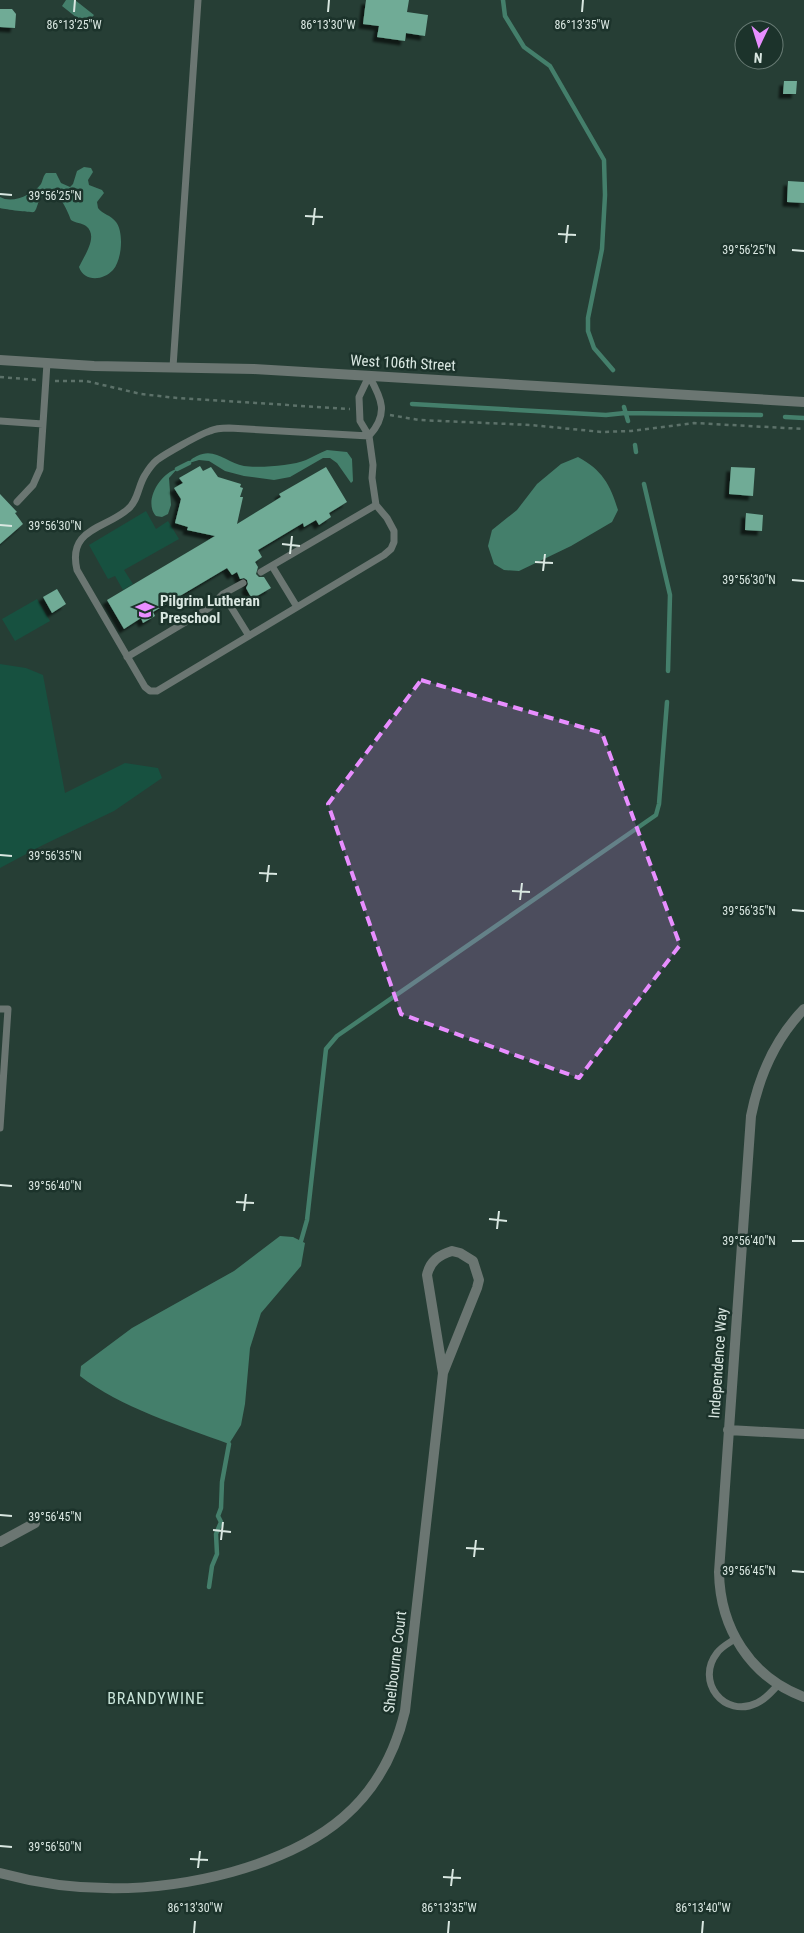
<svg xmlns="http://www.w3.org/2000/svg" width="804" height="1933" viewBox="0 0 804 1933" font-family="'Roboto Condensed',sans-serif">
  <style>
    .green { fill: #175140 }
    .water { fill: #447f6b }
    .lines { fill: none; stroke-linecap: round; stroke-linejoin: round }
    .stream { stroke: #447f6b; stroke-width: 4.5 }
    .building { fill: #70ab96; filter: url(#shadow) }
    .path { stroke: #5c7169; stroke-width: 2.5; stroke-dasharray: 4 4; stroke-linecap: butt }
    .service { stroke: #6b7672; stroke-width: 7 }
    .minor { stroke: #6b7672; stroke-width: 10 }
    .tertiary { stroke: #6b7672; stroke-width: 10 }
    .marked { fill: #e88eff; fill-opacity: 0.2; stroke: #e88eff; stroke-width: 4; stroke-dasharray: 10 6; stroke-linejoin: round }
    .ticks { fill: none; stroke: #d9e7e1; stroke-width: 2 }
    .labels { text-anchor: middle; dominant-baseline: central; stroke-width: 5; stroke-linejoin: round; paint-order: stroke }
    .street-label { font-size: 15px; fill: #d9e7e1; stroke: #1c332b }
    .poi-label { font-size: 15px; font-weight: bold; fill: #d9e7e1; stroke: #1c332b; text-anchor: start }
    .neighbourhood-label { font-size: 16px; letter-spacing: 1px; fill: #c8e4d9; stroke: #1c332b }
    .ticks-label { font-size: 12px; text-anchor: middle; fill: #d9e7e1; stroke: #1c332b; stroke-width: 5; stroke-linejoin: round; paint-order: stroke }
  </style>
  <defs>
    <filter id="shadow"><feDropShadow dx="-4.5" dy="4.5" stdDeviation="1" flood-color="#0009"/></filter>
  </defs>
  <rect width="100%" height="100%" fill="#263e35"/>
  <path class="green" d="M146,511L156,529L168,521L179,539L124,570L133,584L123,590L115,576L108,579L89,545Z
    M37,599L50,621L15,641L2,619Z
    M0,664L26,668L43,675L65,793L125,763L158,768L162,778L114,811L43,845L0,868Z"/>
  <path class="water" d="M66,0H75L94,15L86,25L62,6Z
    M84,167L91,168L93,172L88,180L89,185L102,190L104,193L97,202L98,208C102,214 111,215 116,222C124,232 122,260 113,270C103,281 84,282 79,267C84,256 99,236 86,226C82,223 75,223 71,220C67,210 56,181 41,198C37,202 38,208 34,212C32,213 3,209 0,208V197C12,204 33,195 41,184C43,180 43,176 46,173H56L61,183L70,187L73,184L77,171Z
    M327,450L347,452L352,459L353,481L351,483L337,463L330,458H323L290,477L274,480L244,476L225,471L209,461L199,460L189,463C191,459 193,458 197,456C215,447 227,463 244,466C259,468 292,466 306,460C313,457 319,453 327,450Z
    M578,457C602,470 610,484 618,510L612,522L571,546L519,571L504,570L494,564L488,546L492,530L517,510L537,484L561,464Z
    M177,469L169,478L171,505L168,514L162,517L156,516C143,502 160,473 177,469Z
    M280,1236L293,1237L305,1243L301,1266L261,1313L250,1348L245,1404L241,1425L229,1444C181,1426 120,1407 80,1376L81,1366L132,1328L234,1271Z"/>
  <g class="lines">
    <path class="stream" d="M503,0L505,16L524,47L550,66L604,160L605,195L602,249L588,318V331L594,348L613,370
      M412,404L606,415L625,413L761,415
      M624,407L628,421
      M785,417L804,418
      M635,445L636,452
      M177,469L189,463
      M644,484L670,595L668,671
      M301,1241L307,1220L326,1049L337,1036L656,815L659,804L667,702
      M209,1587L212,1566L217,1554L216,1534L221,1522L218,1516L221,1508L222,1482L229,1444"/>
  </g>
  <path class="building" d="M366,0H409L407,12L428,15L425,36L406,33L405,41L377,37L379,26L363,24Z
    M0,9H12L16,14L15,28L0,27Z
    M784,81H797L796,94H783Z
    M788,181L804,182V203L787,202Z
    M200,466L203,471L211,467L218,477L241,484L240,487L243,488L240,497H243L237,524L281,497L279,494L326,467L347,502L329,513L331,517L319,525L316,520L304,527L303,523L258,550L262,557L255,562L258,567L256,574L259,577H264L271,588L252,599L246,588L248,584L247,580L244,578L240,579L237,572L232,575L227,568L153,612L155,616L143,623L141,618L124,629L107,600L215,536L187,530L188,527L175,523L181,499L174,488L183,483L179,478Z
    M731,467L755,468L753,496L729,494Z
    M0,494L17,512L15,513L23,524L0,544Z
    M746,513L763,515L762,531L745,530Z
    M57,589L66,604L52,613L43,597Z"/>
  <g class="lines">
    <path class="path" d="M0,377L37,380
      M55,381H86L141,394L177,398L350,409
      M390,415L419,420L531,425L602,432L631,431L694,423L804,429"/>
    <path class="service" d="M173,367L198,0
      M369,376L359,397L360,421L369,436L373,465L372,478L376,505L387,518L394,531V542L391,549L384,555L157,691H150L145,687L77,570C67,528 106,529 128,509C138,501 138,486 145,475C148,470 152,464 157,460C165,454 200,434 210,431C216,428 222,428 229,428L369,436
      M369,376C382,399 389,414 369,436
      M0,421L43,424
      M17,502L33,485L40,469L47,363
      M272,566L297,607
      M261,572L376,505
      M223,594L249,636
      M127,657L209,608L223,594L243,583
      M0,1009H8L0,1128
      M735,1639C729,1643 721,1647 717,1653C695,1681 724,1719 757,1703C766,1699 771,1692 778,1685"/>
    <path class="minor" d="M804,1009C776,1038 759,1076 751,1116L719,1572C720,1628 750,1677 804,1697
      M452,1251L460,1253L473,1261L479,1280L477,1288L443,1373L427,1275C430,1261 439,1255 452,1251Z
      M728,1430L804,1434
      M0,1542L35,1523
      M0,1873C77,1894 155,1893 232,1872C320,1847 383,1805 405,1711L443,1373"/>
    <path class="tertiary" d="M0,360L94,366L254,369L804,402"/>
  </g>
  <path class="marked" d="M421,680L602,733L680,945L579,1078L401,1014L328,804Z"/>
  <path class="ticks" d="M74,12L75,0M328,12L329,0M582,12L583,0M0,194L12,195M305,216L323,217M313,225L315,208M558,234L576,235M566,243L568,225M792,250L804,251M0,525L12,526M282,544L300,546M290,554L292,536M535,562L553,563M543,571L545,554M792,580L804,581M0,855L12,856M259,873L277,874M267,882L269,865M512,891L530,892M520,900L522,883M792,910L804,911M0,1185L12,1186M236,1202L254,1203M244,1211L246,1194M489,1219L507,1221M497,1229L499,1211M792,1241H804M0,1515L12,1516M213,1530L231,1532M221,1540L223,1522M466,1548L484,1549M474,1557L476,1540M792,1571L804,1572M0,1846L12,1847M190,1859L208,1860M198,1868L200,1851M443,1877L461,1878M451,1886L453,1869M194,1933L195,1921M448,1933L449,1921M702,1933L703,1921"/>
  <defs>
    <g id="school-bare" transform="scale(1.5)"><path d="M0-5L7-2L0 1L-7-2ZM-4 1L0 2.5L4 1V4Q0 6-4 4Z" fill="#e88eff" stroke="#1c332b" stroke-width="2.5" paint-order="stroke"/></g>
  </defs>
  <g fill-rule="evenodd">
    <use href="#school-bare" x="145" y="610"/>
  </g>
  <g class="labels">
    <g class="street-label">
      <text transform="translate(403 363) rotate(3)">West 106th Street</text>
      <text transform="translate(718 1363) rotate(-86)">Independence Way</text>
      <text transform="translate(395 1662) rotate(-83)">Shelbourne Court</text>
    </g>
    <g class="poi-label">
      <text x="160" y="601">Pilgrim Lutheran<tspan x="160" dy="17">Preschool</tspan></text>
    </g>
    <g class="neighbourhood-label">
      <text x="156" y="1698">BRANDYWINE</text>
    </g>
  </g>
  <g class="ticks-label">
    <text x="74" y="29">86°13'25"W</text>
    <text x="328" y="29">86°13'30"W</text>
    <text x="582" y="29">86°13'35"W</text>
    <text x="55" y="200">39°56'25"N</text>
    <text x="749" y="254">39°56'25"N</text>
    <text x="55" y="530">39°56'30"N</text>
    <text x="749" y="584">39°56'30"N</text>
    <text x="55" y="860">39°56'35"N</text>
    <text x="749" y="915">39°56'35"N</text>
    <text x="55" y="1190">39°56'40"N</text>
    <text x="749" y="1245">39°56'40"N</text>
    <text x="55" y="1521">39°56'45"N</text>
    <text x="749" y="1575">39°56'45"N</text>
    <text x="55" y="1851">39°56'50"N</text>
    <text x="195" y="1912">86°13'30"W</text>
    <text x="449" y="1912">86°13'35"W</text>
    <text x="703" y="1912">86°13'40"W</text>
  </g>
  <g transform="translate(759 45) rotate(184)"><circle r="24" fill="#1c332b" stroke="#687b74"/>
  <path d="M0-4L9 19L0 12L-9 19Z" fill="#e88eff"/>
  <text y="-8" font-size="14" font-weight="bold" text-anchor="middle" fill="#d9e7e1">N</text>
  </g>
</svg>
